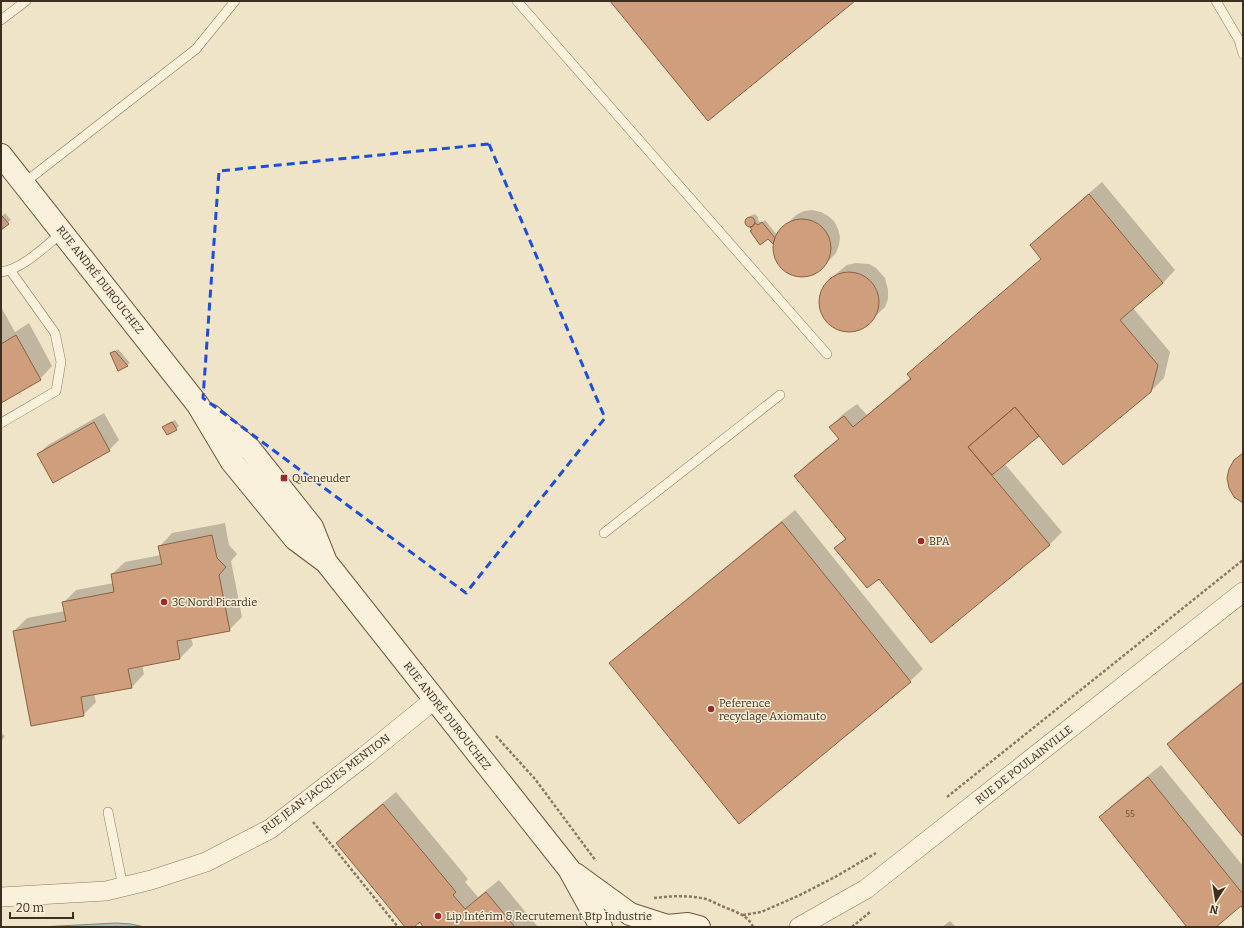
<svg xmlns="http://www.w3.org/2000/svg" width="1244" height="928" viewBox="0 0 1244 928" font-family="Bitter,serif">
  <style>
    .water { fill: #a9c4bc; stroke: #6f938a }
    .shadow { fill: #0003 }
    .building { fill: #cf9f7d; stroke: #8d5f41 }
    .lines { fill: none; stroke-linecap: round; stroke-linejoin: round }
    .lane-casing { stroke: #8d765c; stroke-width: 10 }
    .street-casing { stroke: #8d765c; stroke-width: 20 }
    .secondary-casing { stroke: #6f573f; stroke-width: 24 }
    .path { stroke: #8d765c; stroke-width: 2.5; stroke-dasharray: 3 2; stroke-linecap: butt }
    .lane { stroke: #faf1dc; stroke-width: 9 }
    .street { stroke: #faf1dc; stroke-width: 19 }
    .secondary { stroke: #faf1dc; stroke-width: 22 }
    .marked { fill: none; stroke: #1d4ed8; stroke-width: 3; stroke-dasharray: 8 5; stroke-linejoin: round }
    .poi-dot { fill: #9e2a2b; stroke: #f7eed8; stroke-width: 1.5 }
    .labels { text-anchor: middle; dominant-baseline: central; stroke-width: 3; stroke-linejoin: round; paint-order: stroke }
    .number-label { font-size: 9px; fill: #624a37 }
    .street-label { font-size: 11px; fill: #3d2e20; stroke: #f7eed8 }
    .poi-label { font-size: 11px; fill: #3d2e20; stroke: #f7eed8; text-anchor: start }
  </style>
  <rect width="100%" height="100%" fill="#f0e4c8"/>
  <path class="water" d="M116,923L131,924L145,927H39Z"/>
  <path class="shadow" d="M1102,182L1175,270L1163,283L1133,308L1170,352L1164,378L1151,391L1039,434L1004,463L1062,532L1049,545L879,578L835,548L846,538L795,476L808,463L839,438L830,427L843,414L857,404L867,415L911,377L909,374L921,362L1042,258L1031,245L1044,232Z
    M812,210L821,212L828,216L834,221L838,229L840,237L839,245L836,253L820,270L813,274L805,276H796L788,273L782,268L777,261L774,253V244L768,237L753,229L747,223V219L752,215L755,214L758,217V220L761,223L765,220L777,235L780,231L796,215L804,211Z
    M5,213L11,220L1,229V217Z
    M856,263L869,264L876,268L885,278L888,290V299L885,307L865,326L857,330L844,331L832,326L824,316L820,303L821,295L827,283L837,273L847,265Z
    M1,307L15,332L29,323L52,366L40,379L1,401Z
    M118,349L130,363L127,365L111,354Z
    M104,413L119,440L109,450L54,482L38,454L48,445Z
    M175,420L179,426L176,429L164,427L166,424Z
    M795,510L923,669L910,681L611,663L623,651Z
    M225,523L229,545L237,554L231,561L242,617L229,630L191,638L193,645L180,658L142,665L144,674L132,687L94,694L96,702L83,715L14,631L27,618L65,611L63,603L76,590L114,583L112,574L125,562L161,555L160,546L172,533Z
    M1243,681V835L1168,744L1181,731Z
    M1,733L5,736L1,742Z
    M1161,765L1243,866V907L1241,905L1214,927H1189L1100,818L1112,805Z
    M396,792L468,879L465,882L478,897L499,880L538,927H425L420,921L413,927H407L337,843L350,830Z
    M950,921L956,927H942Z"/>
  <path class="building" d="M610,1H855L708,121Z
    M1089,194L1163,283L1120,320L1158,365L1151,392L1063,465L1015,407L968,447L1050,545L931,643L879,579L867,588L834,548L846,539L794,476L839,439L829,427L844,416L853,427L911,379L907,374L1041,259L1030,245Z
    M1,216H2L9,224L1,230Z
    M745 222a5 5 0 1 1 10 0a5 5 0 1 1-10 0Z
    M773 248a29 29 0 1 1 58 0a29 29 0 1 1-58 0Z
    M762,222L775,238L773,244L768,239L760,245L750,231L752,230L750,227L753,226L755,223L758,225Z
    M819 302a30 30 0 1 1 60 0a30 30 0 1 1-60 0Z
    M16,335L41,380L1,403V344Z
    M115,351L128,366L118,371L110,353Z
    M1015,407L1039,436L992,475L968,447Z
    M94,422L110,451L53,483L37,454Z
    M172,422L177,430L167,435L162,427Z
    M1243,453V503L1234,497L1229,488L1227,478L1229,469L1234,460Z
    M782,522L911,682L739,824L609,663Z
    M212,535L217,558L226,567L219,575L230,631L177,641L180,659L128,669L132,688L81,697L84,716L31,726L13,631L66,621L62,602L114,592L111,574L162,564L158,546Z
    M1242,683L1243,685V837L1167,744Z
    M1148,777L1243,894V909L1241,906L1216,927H1187L1099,817Z
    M383,804L456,892L453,895L465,909L486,892L515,927H423L420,922L414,927H405L336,843Z"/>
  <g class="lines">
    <g class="lane-casing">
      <path id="lane" d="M517,1L827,354
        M1216,1L1239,40L1243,54
        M1,20L26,1
        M24,183L196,49L235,1
        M1,272C23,269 45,246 62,233
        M1,423L56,391L61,362L55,333L10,270
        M604,533L780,395
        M108,812L123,887"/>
    </g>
    <g class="street-casing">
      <path id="street" d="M1,897L106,891L151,880L206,862L270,829L365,756L434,700
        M799,927L866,889L1243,592"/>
    </g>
    <g class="secondary-casing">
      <path id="secondary" d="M1,155L198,405L232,462L295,539L326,562L569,869L601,927
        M210,415L250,449L312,527L326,562
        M575,874L630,914L667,926
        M664,927L667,926L688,924L699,927"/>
    </g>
    <path class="path" d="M496,736L535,779L596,861
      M947,797L1243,560
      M313,822L398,927
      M654,898C671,896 689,895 706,899C714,902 721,906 729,909C739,913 749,917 753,927
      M743,915L761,912L798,896L835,877L876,853
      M852,927L870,912"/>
    <use href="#lane" class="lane"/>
    <use href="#street" class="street"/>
    <use href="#secondary" class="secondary"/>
  </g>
  <path class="marked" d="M489,144L605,418L466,593L203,398L219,171Z"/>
  <g class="poi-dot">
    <rect x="280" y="474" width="8" height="8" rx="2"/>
    <circle cx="921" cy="541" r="4"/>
    <circle cx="164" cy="602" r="4"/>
    <circle cx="711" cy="709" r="4"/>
    <circle cx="438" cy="916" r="4"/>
  </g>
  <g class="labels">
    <g class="number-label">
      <text x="1130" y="814">55</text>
    </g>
    <g class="street-label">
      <text transform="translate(100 280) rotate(52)">RUE ANDRÉ DUROUCHEZ</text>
      <text transform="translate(447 716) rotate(52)">RUE ANDRÉ DUROUCHEZ</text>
      <text transform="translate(1024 765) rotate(-38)">RUE DE POULAINVILLE</text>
      <text transform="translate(326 784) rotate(-37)">RUE JEAN-JACQUES MENTION</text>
    </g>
    <g class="poi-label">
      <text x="292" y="478">Queneuder</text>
      <text x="929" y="541">BPA</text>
      <text x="172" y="602">3C Nord Picardie</text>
      <text x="719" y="703">Peference<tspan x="719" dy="13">recyclage Axiomauto</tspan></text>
      <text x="446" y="916">Lip Intérim &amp; Recrutement Btp Industrie</text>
    </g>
  </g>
  <rect width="1244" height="928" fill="none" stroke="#3d2e20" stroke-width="4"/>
  <g transform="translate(1216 900) rotate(192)" stroke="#f7eed8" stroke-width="3" paint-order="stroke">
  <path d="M0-3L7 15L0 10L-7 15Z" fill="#3d2e20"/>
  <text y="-6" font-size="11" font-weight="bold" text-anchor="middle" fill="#3d2e20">N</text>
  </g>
  <path d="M10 912v6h63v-6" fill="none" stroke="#3d2e20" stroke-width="2"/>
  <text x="16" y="912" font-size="12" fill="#3d2e20" stroke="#f7eed8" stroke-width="3" paint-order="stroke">20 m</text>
</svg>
